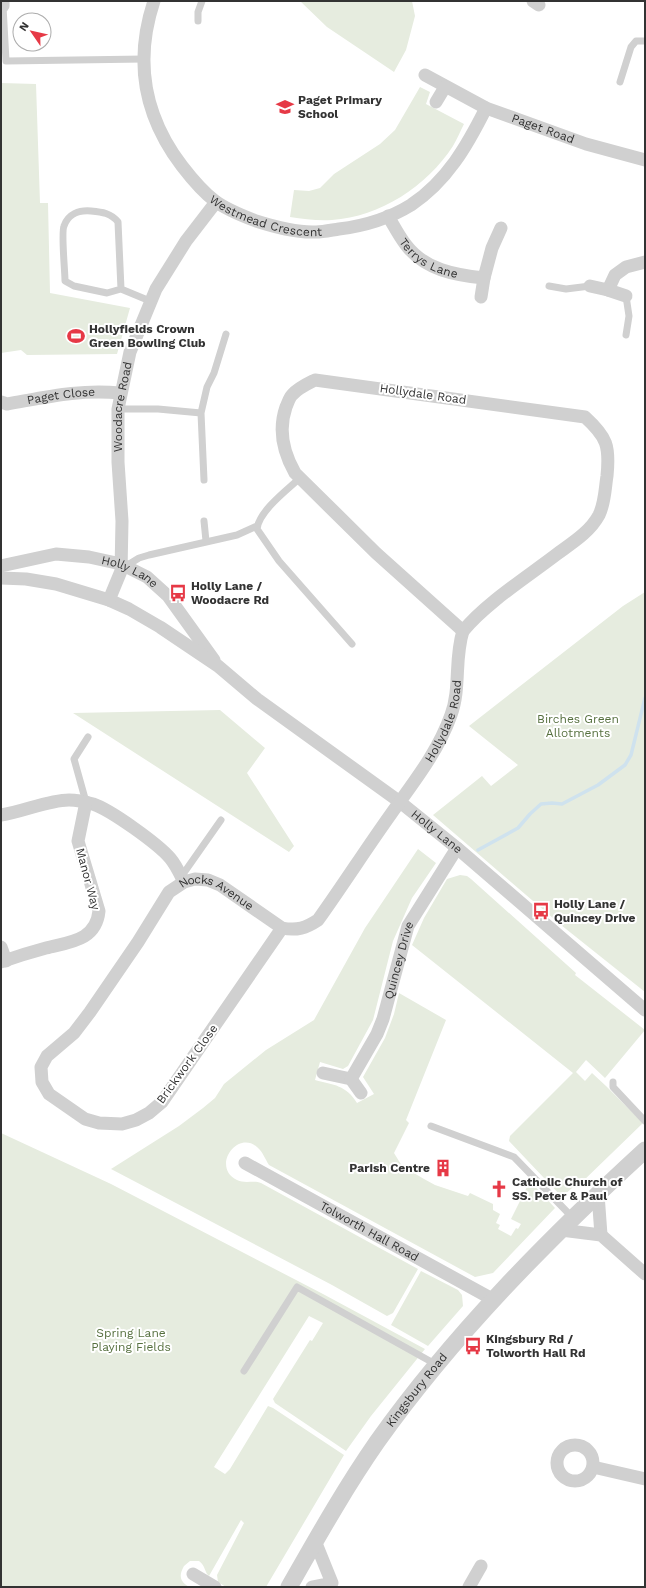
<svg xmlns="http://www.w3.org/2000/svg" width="646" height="1588" viewBox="0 0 646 1588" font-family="'Work Sans',sans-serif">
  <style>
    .green { fill: #e6ecdf }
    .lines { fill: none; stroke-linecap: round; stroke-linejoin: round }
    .stream { stroke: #cfe2ee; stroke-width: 3.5 }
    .service { stroke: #d0d0d0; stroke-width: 7 }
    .minor { stroke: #d0d0d0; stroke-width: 13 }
    .tertiary { stroke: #d0d0d0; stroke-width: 17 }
    .labels { text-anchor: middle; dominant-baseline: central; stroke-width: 4; stroke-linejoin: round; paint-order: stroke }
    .poi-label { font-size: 12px; font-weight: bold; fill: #333; stroke: #fff; text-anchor: start }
    .street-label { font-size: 12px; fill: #333; stroke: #fff }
    .park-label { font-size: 12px; fill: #56703f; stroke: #fff }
  </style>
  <rect width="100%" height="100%" fill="#fff"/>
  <path class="green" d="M300,1H412L415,16L406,50L394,72L327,27Z
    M1,83L36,84L40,203H48L50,293L130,308L117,354L27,355L21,350L1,353Z
    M420,87L430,92L426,104L464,124C460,132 457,139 453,146C427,186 380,217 332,220C318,221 304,219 290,217L294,190L309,191L320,188L334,174L380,144L395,130Z
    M645,592V992L561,925L433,815L482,776L491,786L518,765L469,726L623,606Z
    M220,710L265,748L247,773L294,846L289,852L73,713Z
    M418,849L436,863L412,898L393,941L373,1020L348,1066L343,1069L320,1062L315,1080C334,1085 346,1085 357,1103L374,1094L363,1077L385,1038L394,1014L399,993L446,1020L406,1120L409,1123L394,1153L402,1166L424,1179L435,1185L468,1196L470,1193L493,1204V1210L500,1214L496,1223L500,1225L498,1229L511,1236L516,1228L518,1229L521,1224L511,1219L530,1181L555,1208L493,1273L475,1277L269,1165C265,1159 263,1152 257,1147C237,1130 211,1167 237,1180C245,1184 254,1180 261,1183L418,1269L393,1313L387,1316L332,1285L111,1169L179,1126L203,1108L215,1098L224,1084L266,1050L314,1020L365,928Z
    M460,875L467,876L471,879L576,973L575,975L645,1030L605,1078L586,1060L576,1072L585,1081L592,1073L606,1086L643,1123L580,1184L572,1188L562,1197L509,1141L510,1136L573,1073L412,945L424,918L447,879Z
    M1,1133L111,1184L323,1294L425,1349L371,1416L346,1451L275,1403L273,1399L310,1340L312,1341L323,1323L309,1316L214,1467L225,1474L230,1469L268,1406L273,1408L344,1455L266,1587H226L218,1582L217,1575L244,1523L241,1520L209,1576C204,1572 206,1566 199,1561H190L184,1566C179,1575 179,1581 189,1587H1Z
    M421,1271L458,1290L462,1295L463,1306L428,1346L391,1325Z"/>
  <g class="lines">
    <path class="stream" d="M478,850L518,828L530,814L541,804L552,803L562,804L598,785L625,765L631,755L645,698"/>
    <path class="service" d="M3,6L6,61L144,59
      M198,21V12L202,1
      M620,82L631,47L636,41H645
      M549,286L566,289L590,286
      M121,289L118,222C111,213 102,212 91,211C79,210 68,214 64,226C61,232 65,271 65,281L74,286L107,293L121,289L150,301
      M626,296L629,316L626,335
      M118,409H158L201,413
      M300,478C287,490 259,511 257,529L279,561L352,644
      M204,480L201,413L207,387L214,373L226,334
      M204,521L206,541
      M126,566L139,558L149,555L237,535L257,526
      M86,802L74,759L88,737
      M181,877L221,820
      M613,1082V1087L645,1121
      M431,1126L514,1157L573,1218
      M244,1371L297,1287L437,1365"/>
    <g class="minor">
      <path id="s1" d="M154,1C134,61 144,116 182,166C192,179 203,192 215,201C227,210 243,216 256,221C275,227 296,233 316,232C323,232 332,230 339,229C364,226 390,218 411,205C447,181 467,146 486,108"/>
      <path d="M533,1L539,5"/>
      <path d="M1,6H3V1"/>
      <path id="s2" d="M425,75L486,108L586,144L645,160"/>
      <path d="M436,102L445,87"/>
      <path id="s3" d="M388,216C394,226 399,236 406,245C425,270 455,275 484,278L492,248L501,228"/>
      <path d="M590,286L608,290L615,275L626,267L645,262"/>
      <path d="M608,290L626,296"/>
      <path d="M481,297L484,278"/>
      <path d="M315,380L585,417C607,437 610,446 607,476C605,488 605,503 599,515C590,532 572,543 557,554C527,577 486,603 463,631L376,553L295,473C283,452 278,430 286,407C288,403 289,398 292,395C298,388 307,384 315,380Z"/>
      <path id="s4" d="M1,402L7,404C47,397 80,389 120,393"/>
      <path id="s5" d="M1,566L56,554L89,557L121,564L147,577L168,596L214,660"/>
      <path id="s6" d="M1,578L26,579L56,584L109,600L129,609L160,627L218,666L257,699L400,802L457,848L645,1010"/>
      <path id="s7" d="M109,600L121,571L122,521L118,462V409L130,352L156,289L186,241L216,202"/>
      <path d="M1,815C23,812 48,800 69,800C77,800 86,802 93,804C111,810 158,844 170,858C176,865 180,874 184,882"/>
      <path id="s8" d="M282,928L162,1102L149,1113L136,1120L122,1124L99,1123L85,1119L49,1094L42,1082L41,1067L47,1056L74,1033L90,1012L138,942L169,892L184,882L195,879L208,880L220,885L282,928C297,931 306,928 318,920C343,885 366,849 391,814C413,783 438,752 451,715C461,688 454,659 463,631"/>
      <path d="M1,947L6,961"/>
      <path d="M1,962C15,957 31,952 46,948C69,942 96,941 99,911L78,841L86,802"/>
      <path d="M323,1073L351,1079L361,1093"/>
      <path id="s9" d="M351,1079L377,1034L383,1019L408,926L457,848"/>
      <path id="s10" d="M245,1163L494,1300"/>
      <path d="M598,1194L601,1235"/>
      <path d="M561,1230L601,1235L645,1274"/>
      <circle cx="575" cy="1463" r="18"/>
      <path d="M593,1467L645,1479"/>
      <path d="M193,1574L215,1587"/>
      <path d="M312,1587L332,1583L315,1541"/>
      <path d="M469,1587L481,1566"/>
    </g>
    <path class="tertiary" id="s11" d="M289,1587C317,1538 345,1488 377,1442C453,1335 548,1239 645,1150"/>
  </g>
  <defs>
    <g id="school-bare" transform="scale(1.38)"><path d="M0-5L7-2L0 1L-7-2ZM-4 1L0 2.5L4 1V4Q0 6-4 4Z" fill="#e63946" stroke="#fff" stroke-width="2.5" paint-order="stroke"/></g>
    <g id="stadium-bare" transform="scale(1.38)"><path d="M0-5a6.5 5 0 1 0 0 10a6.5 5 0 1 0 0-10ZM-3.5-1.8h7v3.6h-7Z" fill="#e63946" stroke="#fff" stroke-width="2.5" paint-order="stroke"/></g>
    <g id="bus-bare" transform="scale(1.38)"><path d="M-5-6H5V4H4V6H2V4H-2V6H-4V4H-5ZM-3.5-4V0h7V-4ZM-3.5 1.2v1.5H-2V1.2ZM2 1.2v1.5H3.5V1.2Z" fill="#e63946" stroke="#fff" stroke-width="2.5" paint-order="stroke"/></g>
    <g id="building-bare" transform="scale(1.38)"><path d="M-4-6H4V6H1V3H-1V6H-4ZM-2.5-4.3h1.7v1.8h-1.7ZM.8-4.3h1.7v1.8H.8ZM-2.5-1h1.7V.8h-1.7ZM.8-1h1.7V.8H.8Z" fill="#e63946" stroke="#fff" stroke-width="2.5" paint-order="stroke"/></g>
    <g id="church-bare" transform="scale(1.38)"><path d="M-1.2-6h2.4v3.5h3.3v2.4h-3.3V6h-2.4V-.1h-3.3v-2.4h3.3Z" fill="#e63946" stroke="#fff" stroke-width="2.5" paint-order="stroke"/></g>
  </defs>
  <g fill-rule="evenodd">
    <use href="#school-bare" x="285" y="107"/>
    <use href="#stadium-bare" x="76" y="336"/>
    <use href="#bus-bare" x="178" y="593"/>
    <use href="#bus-bare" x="541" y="911"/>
    <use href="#building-bare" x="443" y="1168"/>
    <use href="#church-bare" x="499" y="1189"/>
    <use href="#bus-bare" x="473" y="1346"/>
  </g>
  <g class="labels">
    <g class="poi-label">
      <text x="298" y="100">Paget Primary<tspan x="298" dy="14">School</tspan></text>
      <text x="89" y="329">Hollyfields Crown<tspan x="89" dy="14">Green Bowling Club</tspan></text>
      <text x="191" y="586">Holly Lane /<tspan x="191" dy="14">Woodacre Rd</tspan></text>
      <text x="554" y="904">Holly Lane /<tspan x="554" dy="14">Quincey Drive</tspan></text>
      <text x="430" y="1168" text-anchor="end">Parish Centre</text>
      <text x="512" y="1182">Catholic Church of<tspan x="512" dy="14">SS. Peter &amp; Paul</tspan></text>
      <text x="486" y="1339">Kingsbury Rd /<tspan x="486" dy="14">Tolworth Hall Rd</tspan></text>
    </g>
    <g class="street-label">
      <text stroke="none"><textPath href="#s2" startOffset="130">Paget Road</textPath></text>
      <text stroke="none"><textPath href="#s1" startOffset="277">Westmead Crescent</textPath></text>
      <text stroke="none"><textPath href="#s3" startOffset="61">Terrys Lane</textPath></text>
      <text transform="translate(423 394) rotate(8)">Hollydale Road</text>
      <text stroke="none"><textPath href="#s4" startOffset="61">Paget Close</textPath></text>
      <text stroke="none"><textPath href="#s7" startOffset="196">Woodacre Road</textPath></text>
      <text stroke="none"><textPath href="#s5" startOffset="133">Holly Lane</textPath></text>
      <text stroke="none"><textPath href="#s8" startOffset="992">Hollydale Road</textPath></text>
      <text stroke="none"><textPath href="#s6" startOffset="513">Holly Lane</textPath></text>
      <text transform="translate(88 879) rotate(75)">Manor Way</text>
      <text stroke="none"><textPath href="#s8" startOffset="640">Nocks Avenue</textPath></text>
      <text stroke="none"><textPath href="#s9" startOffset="129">Quincey Drive</textPath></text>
      <text transform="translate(187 1064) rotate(-54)">Brickwork Close</text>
      <text stroke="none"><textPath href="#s10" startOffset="142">Tolworth Hall Road</textPath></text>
      <text stroke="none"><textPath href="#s11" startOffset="235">Kingsbury Road</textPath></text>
    </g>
    <g class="park-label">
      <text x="578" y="719">Birches Green<tspan x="578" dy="14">Allotments</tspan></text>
      <text x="131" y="1333">Spring Lane<tspan x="131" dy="14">Playing Fields</tspan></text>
    </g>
  </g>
  <rect width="646" height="1588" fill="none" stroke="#333333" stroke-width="4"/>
  <g transform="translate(32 32) rotate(304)"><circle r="19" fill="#ffffff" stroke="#adadad"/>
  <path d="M0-3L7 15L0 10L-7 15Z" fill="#e63946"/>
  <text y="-6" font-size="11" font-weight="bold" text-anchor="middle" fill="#333333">N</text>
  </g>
</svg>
